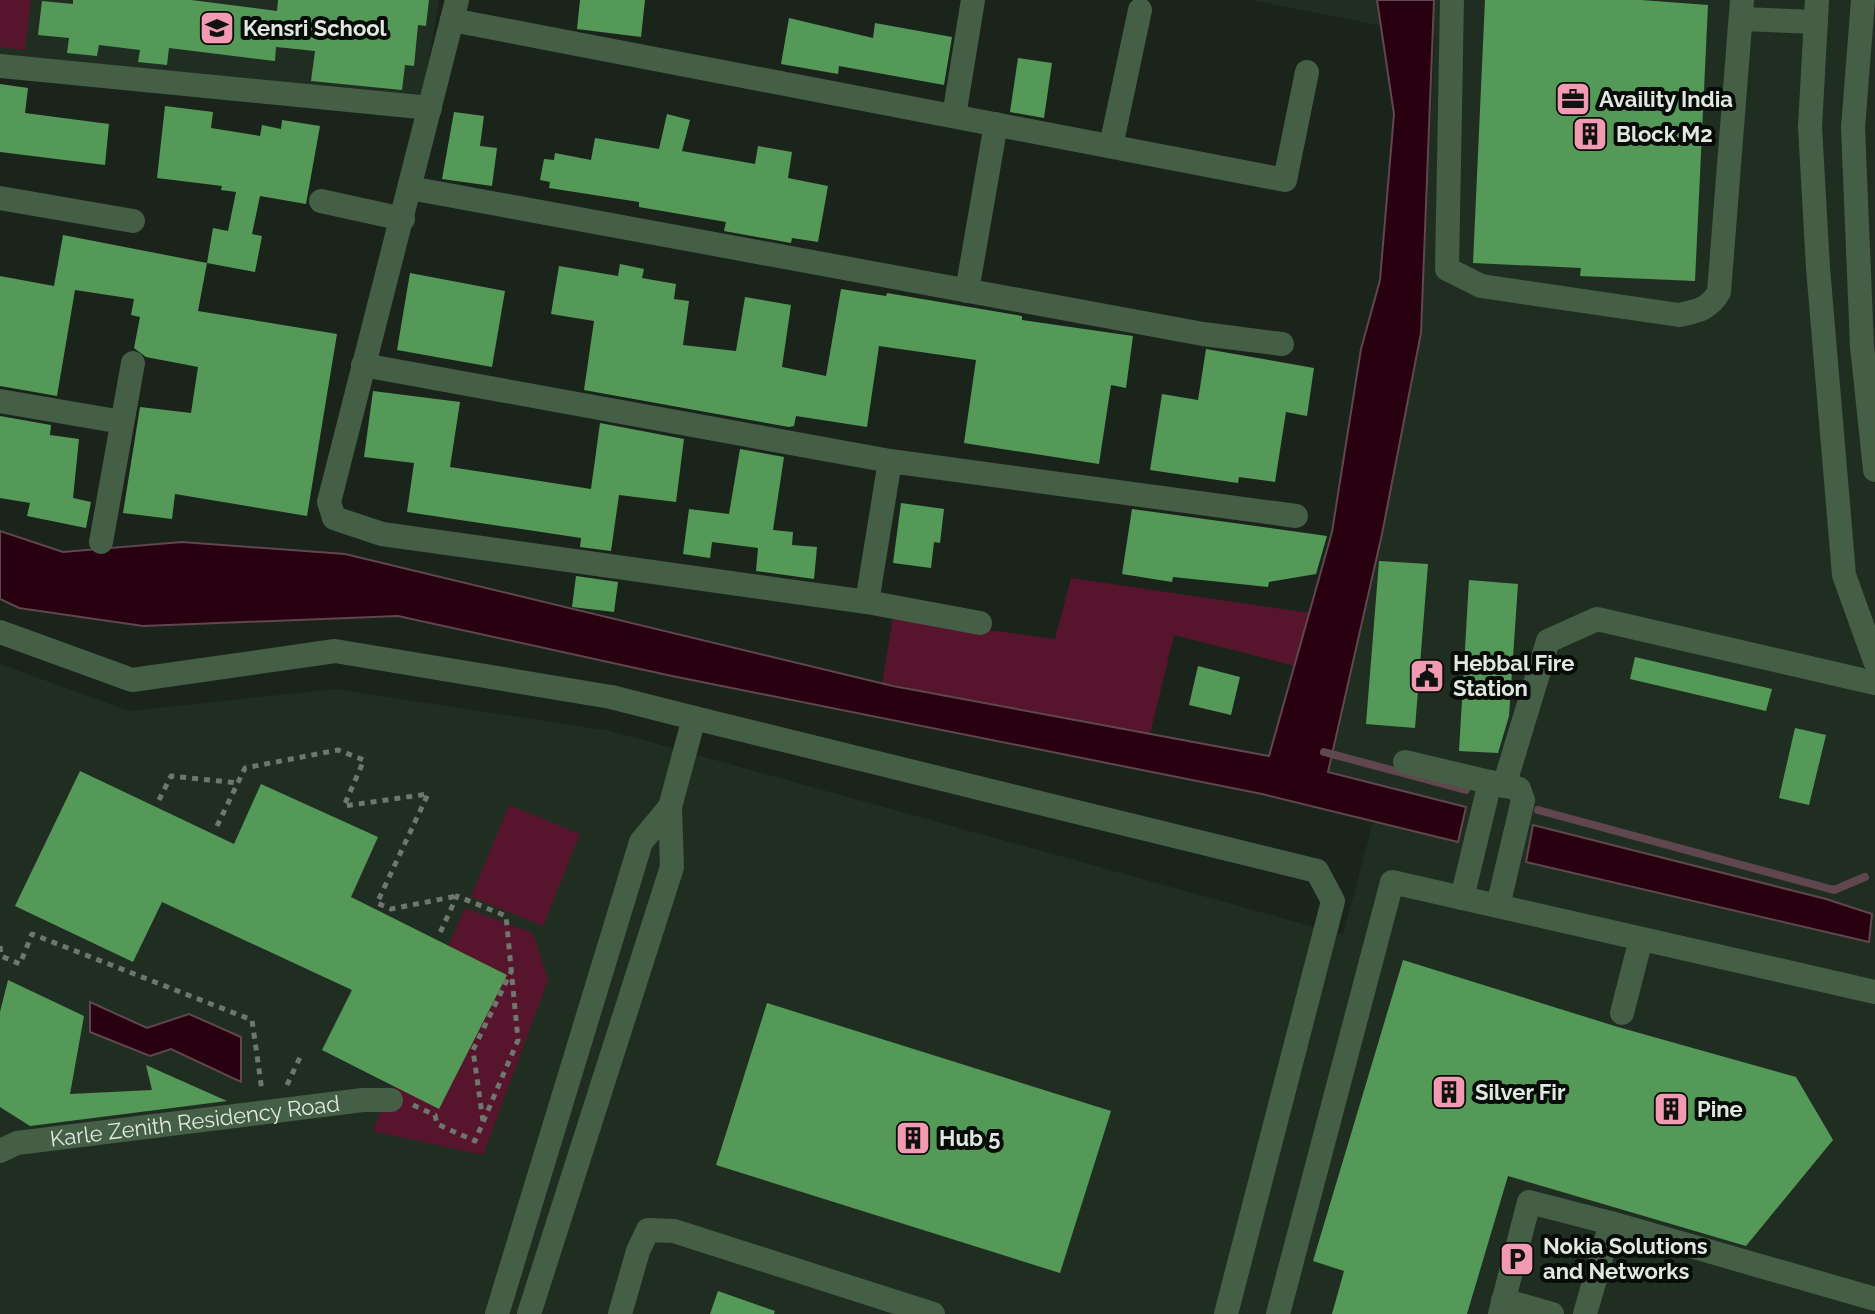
<svg xmlns="http://www.w3.org/2000/svg" width="1875" height="1314" viewBox="0 0 1875 1314" font-family="Raleway,sans-serif">
  <style>
    .built { fill: #202e21 }
    .green { fill: #57152d }
    .water { fill: #28000f; stroke: #60464e; stroke-width: 2 }
    .lines { fill: none; stroke-linecap: round; stroke-linejoin: round }
    .stream { stroke: #60464e; stroke-width: 8 }
    .building { fill: #559959 }
    .path { stroke: #6e766e; stroke-width: 5; stroke-dasharray: 6 6; stroke-linecap: butt }
    .minor { stroke: #445f45; stroke-width: 24 }
    .labels { text-anchor: middle; dominant-baseline: central; stroke-width: 8; stroke-linejoin: round; paint-order: stroke }
    .poi-label { font-size: 22px; font-weight: bold; fill: #e1e8e1; stroke: #080c08; text-anchor: start }
    .street-label { font-size: 22px; fill: #e1e8e1; stroke: #080c08 }
  </style>
  <rect width="100%" height="100%" fill="#1b241b"/>
  <path class="built" d="M0,0H439L422,102L0,56Z
    M1251,0H1875V1314H0V664L129,711L335,689L611,731L1343,935L1373,822L1319,809L1382,534L1421,333L1435,36Z"/>
  <path class="green" d="M0,0H31L25,50L0,47Z
    M1071,578L1309,613L1295,666L1174,635L1150,734L882,683L893,617L1055,639Z
    M509,805L580,834L543,926L471,897Z
    M465,908L533,933L548,980L483,1155L372,1131L393,1086L506,975L448,946Z"/>
  <path class="water" d="M1377,0H1434L1421,333L1382,534L1328,772L1466,807L1458,842L1262,794L672,676L398,616L143,626L19,608L0,599V531L63,552L182,542L345,554L893,686L1269,756L1332,532L1361,349L1380,280L1394,114Z
    M1533,825L1826,899L1872,914L1869,942L1526,862Z
    M90,1002L147,1028L189,1014L241,1037V1082L171,1049L150,1056L90,1032Z"/>
  <g class="lines">
    <path class="stream" d="M1324,752L1466,790
      M1538,810L1834,890L1865,877"/>
  </g>
  <path class="building" d="M73,0H191L277,11L278,0H429L426,26L418,25L414,66L405,65L402,90L311,81L315,51L276,47L275,61L169,48L167,65L138,62L140,50L99,45L97,56L67,53L69,38L38,35L42,1L73,4Z
    M580,0H645L641,37L577,29Z
    M1485,0H1641L1708,5L1695,281L1580,276L1581,268L1473,263Z
    M789,18L873,38L875,23L952,37L944,85L839,66L838,74L781,64Z
    M1018,58L1052,63L1044,118L1010,112Z
    M0,84L28,88L25,113L109,124L105,165L0,152Z
    M165,106L213,112L211,128L260,136L262,125L281,129L282,120L320,126L306,204L260,196L252,234L262,236L255,272L207,263L213,228L228,231L236,192L221,190L222,186L157,178Z
    M454,112L484,116L480,146L497,148L492,186L442,179Z
    M667,114L690,120L682,151L755,164L758,146L792,152L788,178L828,186L818,242L792,238L791,243L724,231L726,222L639,207V202L549,188L550,182L540,180L544,159L554,160L555,153L591,160L595,138L659,149Z
    M63,235L207,263L198,311L337,334L307,516L175,494L172,519L123,513L140,407L191,413L198,367L146,357L134,348L140,317L131,315L134,299L75,290L57,396L0,386V276L54,286Z
    M620,264L644,269L642,278L676,284L674,299L689,301L683,345L736,351L745,297L791,305L782,367L826,376L841,289L886,296L887,293L1022,316V320L1133,336L1126,388L1111,385L1099,464L964,443L976,360L879,346L867,427L796,416L794,426L789,427L584,390L594,321L551,314L559,266L618,276Z
    M410,273L505,291L492,367L397,350Z
    M1206,349L1314,368L1307,416L1286,412L1275,482L1239,477L1238,483L1150,470L1162,394L1198,400Z
    M373,391L460,402L450,467L591,489L600,423L684,439L676,502L619,495L611,551L580,547L581,538L407,512L414,463L364,457Z
    M0,416L51,425L50,435L79,439L73,498L91,502L86,528L27,516L30,503L0,498Z
    M740,449L784,457L773,530L793,532L792,545L817,547L814,579L756,571L758,548L712,542L710,558L683,554L689,509L729,514Z
    M901,503L944,509L940,543L934,542L931,568L893,563Z
    M1132,509L1277,529L1327,536L1316,574L1269,582L1268,587L1173,577L1172,582L1122,574Z
    M1379,561L1428,564L1415,728L1366,724Z
    M576,576L618,582L614,612L572,607Z
    M1469,580L1518,584L1509,716L1498,753L1459,751Z
    M1635,657L1772,689L1766,711L1630,679Z
    M1198,666L1240,677L1231,715L1189,705Z
    M1795,728L1826,735L1809,805L1779,798Z
    M80,771L234,844L261,784L378,837L351,897L507,975L439,1109L322,1050L352,990L162,902L133,962L15,906Z
    M1403,960L1618,1027L1796,1077L1833,1140L1746,1246L1508,1176L1467,1314H1332L1344,1271L1313,1261Z
    M8,980L84,1016L70,1094L152,1090L146,1065L227,1101L30,1126L0,1107V1012Z
    M767,1003L1111,1111L1060,1273L716,1165Z
    M718,1291L775,1311L774,1314H710Z"/>
  <g class="lines">
    <path class="path" d="M159,800L171,776L238,783
      M217,826L245,768L338,750L364,760L344,806L428,794L377,903L391,909L457,896
      M0,946L1,956L20,964L32,934L252,1020L262,1091
      M287,1085L302,1053
      M413,1105L435,1115L437,1124L475,1141L518,1040L506,916L457,896L439,935
      M483,1121L473,1050L511,972"/>
    <g class="minor">
      <path d="M457,0L329,502L334,518L382,534L867,602L890,461"/>
      <path d="M1452,0L1447,269L1481,286L1679,315C1698,311 1709,309 1719,292L1742,0"/>
      <path d="M1817,0L1810,127L1818,268L1844,575L1875,661"/>
      <path d="M1863,0L1853,128L1862,346L1875,470"/>
      <path d="M1741,19L1816,22"/>
      <path d="M452,20L1285,180L1307,72"/>
      <path d="M0,66L430,108"/>
      <path d="M954,116L973,0"/>
      <path d="M1111,146L1140,10"/>
      <path d="M410,188L1203,334L1282,344"/>
      <path d="M0,198L133,221"/>
      <path d="M321,201L403,219"/>
      <path d="M967,291L996,124"/>
      <path d="M363,365L890,461L1296,516"/>
      <path d="M0,401L122,422"/>
      <path d="M101,542L133,363"/>
      <path d="M867,602L980,623"/>
      <path d="M0,632L132,680L335,651L611,697L694,718L670,807L672,867L529,1314"/>
      <path d="M694,718L1317,871L1333,901L1226,1314"/>
      <path d="M1405,762L1519,789L1523,800L1498,906"/>
      <path d="M1504,786L1548,641L1597,619L1875,683"/>
      <path d="M1462,898L1490,782"/>
      <path d="M1622,1013L1641,939"/>
      <path id="s1" d="M0,1151L17,1143L363,1100H391"/>
      <path d="M1503,1300L1552,1314"/>
      <path d="M497,1314L641,842L670,807"/>
      <path d="M620,1314L638,1251L648,1230L674,1231L933,1314"/>
      <path d="M1278,1314L1392,882L1875,992"/>
      <path d="M1500,1314L1529,1202L1611,1223"/>
      <path d="M1585,1314L1611,1223L1875,1299"/>
    </g>
  </g>
  <defs>
    <g id="school-square" transform="scale(1.8)"><rect x="-9" y="-9" width="18" height="18" rx="4" fill="#f19ab1" stroke="#080c08"/><path d="M0-5L7-2L0 1L-7-2ZM-4 1L0 2.5L4 1V4Q0 6-4 4Z" fill="#111"/></g>
    <g id="office-square" transform="scale(1.8)"><rect x="-9" y="-9" width="18" height="18" rx="4" fill="#f19ab1" stroke="#080c08"/><path d="M-6-3h4V-5.5h4V-3h4V5H-6ZM-1-4.5V-3h2v-1.5ZM-6 0V1H6V0Z" fill="#111"/></g>
    <g id="building-square" transform="scale(1.8)"><rect x="-9" y="-9" width="18" height="18" rx="4" fill="#f19ab1" stroke="#080c08"/><path d="M-4-6H4V6H1V3H-1V6H-4ZM-2.5-4.3h1.7v1.8h-1.7ZM.8-4.3h1.7v1.8H.8ZM-2.5-1h1.7V.8h-1.7ZM.8-1h1.7V.8H.8Z" fill="#111"/></g>
    <g id="civic-square" transform="scale(1.8)"><rect x="-9" y="-9" width="18" height="18" rx="4" fill="#f19ab1" stroke="#080c08"/><path d="M-.6-6.5H3V-4.5H.6V-3L4-1V1h2V6H-6V1h2V-1L-.6-3ZM-1.2 2.5V6h2.4V2.5Z" fill="#111"/></g>
    <g id="parking-square" transform="scale(1.8)"><rect x="-9" y="-9" width="18" height="18" rx="4" fill="#f19ab1" stroke="#080c08"/><path d="M-3.5-5.5H1a3.5 3.5 0 0 1 0 7H-1V5.5H-3.5ZM-1-3.4V-.6H.8a1.4 1.4 0 0 0 0-2.8Z" fill="#111"/></g>
  </defs>
  <g fill-rule="evenodd">
    <use href="#school-square" x="217" y="28"/>
    <use href="#office-square" x="1573" y="99"/>
    <use href="#building-square" x="1590" y="134"/>
    <use href="#civic-square" x="1427" y="676"/>
    <use href="#building-square" x="1449" y="1092"/>
    <use href="#building-square" x="1671" y="1109"/>
    <use href="#building-square" x="913" y="1138"/>
    <use href="#parking-square" x="1517" y="1259"/>
  </g>
  <g class="labels">
    <g class="poi-label">
      <text x="243" y="28">Kensri School</text>
      <text x="1599" y="99">Availity India</text>
      <text x="1616" y="134">Block M2</text>
      <text x="1453" y="663">Hebbal Fire<tspan x="1453" dy="25">Station</tspan></text>
      <text x="1475" y="1092">Silver Fir</text>
      <text x="1697" y="1109">Pine</text>
      <text x="939" y="1138">Hub 5</text>
      <text x="1543" y="1246">Nokia Solutions<tspan x="1543" dy="25">and Networks</tspan></text>
    </g>
    <g class="street-label">
      <text stroke="none"><textPath href="#s1" startOffset="198">Karle Zenith Residency Road</textPath></text>
    </g>
  </g>
</svg>
